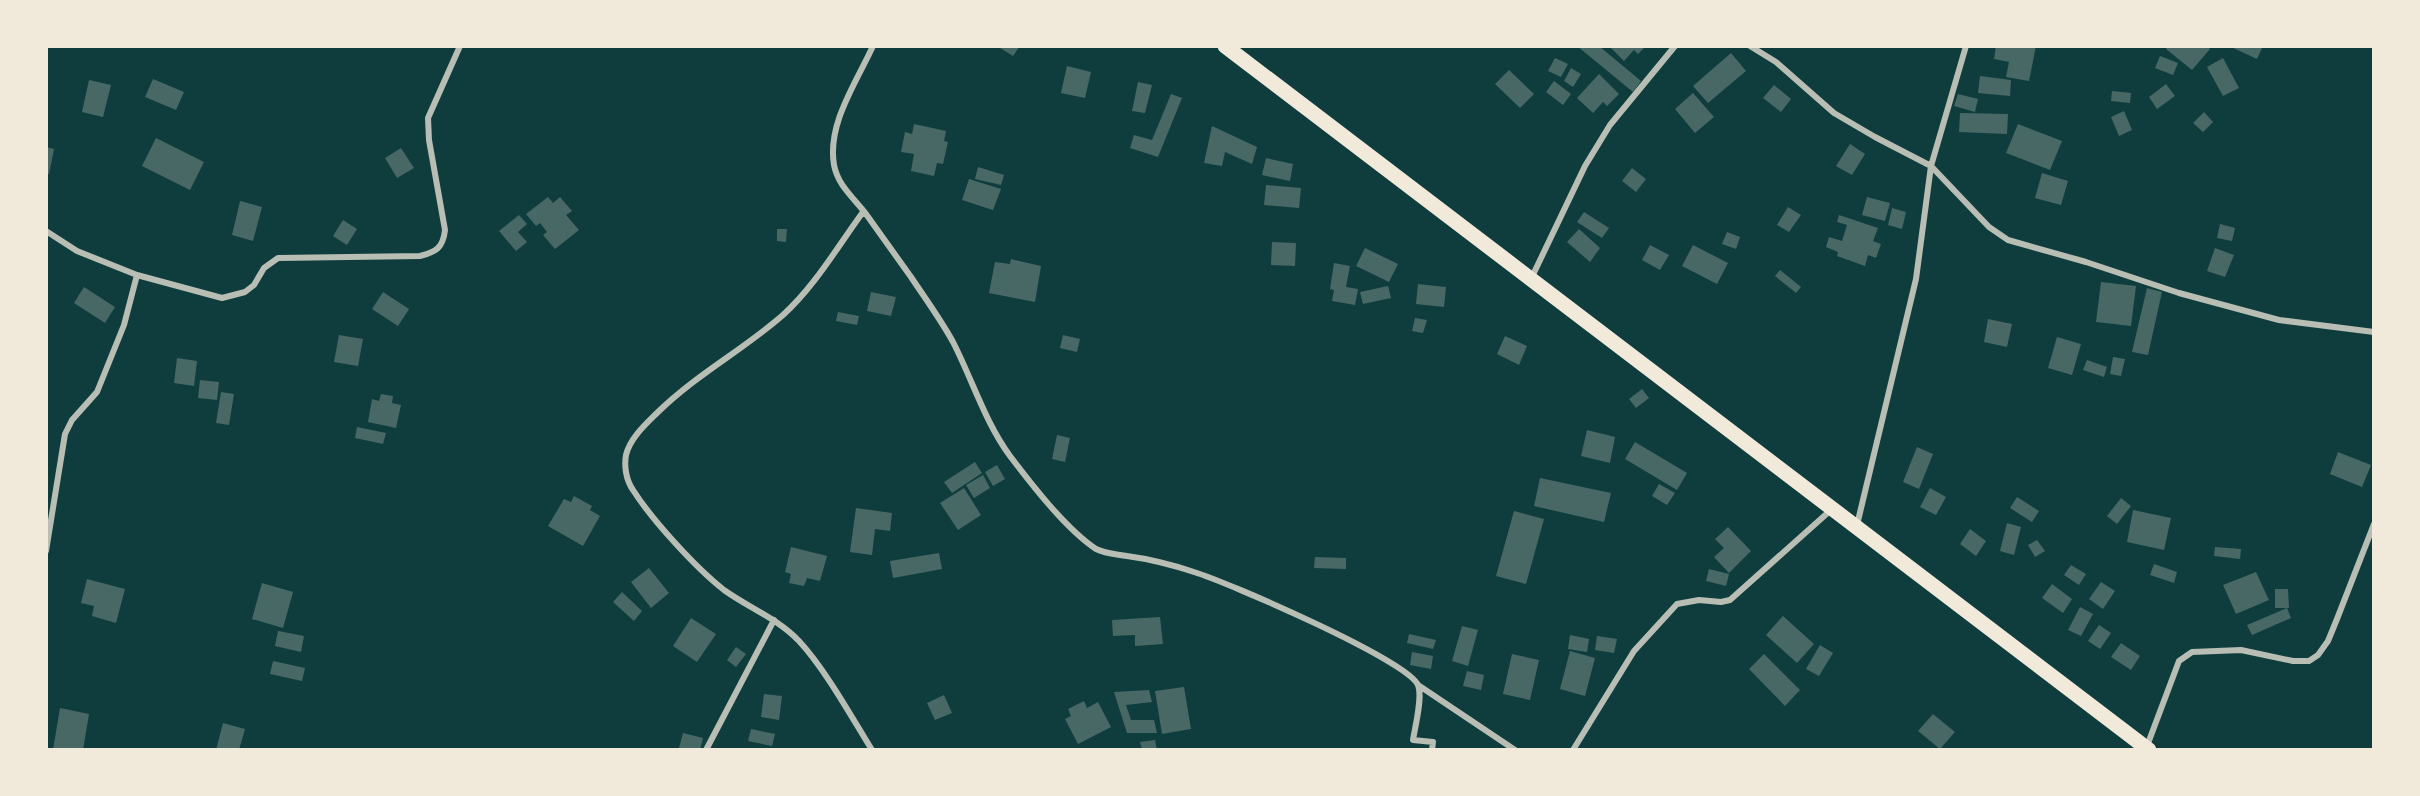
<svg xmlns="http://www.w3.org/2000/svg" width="2420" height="796" viewBox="0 0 2420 796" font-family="Roboto,sans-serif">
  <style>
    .building { fill: #486865 }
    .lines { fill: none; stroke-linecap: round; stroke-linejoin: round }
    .minor { stroke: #b8beb3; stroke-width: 6 }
    .primary { stroke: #f1e9da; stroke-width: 15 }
  </style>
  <rect width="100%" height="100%" fill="#0f3d3e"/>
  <path class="building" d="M997,46H1020L1013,56Z
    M1577,46H1599L1641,81L1633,92Z
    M1609,46H1646L1638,54L1634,50L1624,61Z
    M1996,46H2036L2029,81L2006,77L2009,62L1994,59Z
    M2168,46H2207L2210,49L2192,70L2166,49Z
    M2229,46H2263L2257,59Z
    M1731,53L1746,71L1708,103L1693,86Z
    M2160,56L2178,63L2173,75L2155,68Z
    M1555,58L1568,64L1561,77L1548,71Z
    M2223,58L2239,88L2223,96L2207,67Z
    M1067,66L1091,72L1085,98L1061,93Z
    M1571,68L1581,74L1573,87L1564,81Z
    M1509,70L1534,94L1520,108L1495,84Z
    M1599,74L1619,94L1607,106L1603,102L1593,113L1577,98Z
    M1980,76L2011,80L2010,96L1978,93Z
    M153,79L184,92L176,110L145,97Z
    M89,80L111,85L103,117L82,112Z
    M1554,81L1571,94L1563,105L1546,92Z
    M1138,82L1152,85L1145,113L1132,111Z
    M2166,84L2175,96L2157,109L2149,97Z
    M1774,85L1791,99L1781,112L1763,98Z
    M2112,91L2131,93L2130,103L2111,101Z
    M1693,93L1714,117L1695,133L1675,109Z
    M1171,94L1182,98L1158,157L1130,148L1134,135L1152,140Z
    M1958,94L1978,99L1975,112L1954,106Z
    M2124,111L2132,130L2119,136L2111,117Z
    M2204,112L2213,122L2203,132L2193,123Z
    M1960,113L2008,114L2007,134L1959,132Z
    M914,124L946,131L944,141L948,142L943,164L937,163L934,176L911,171L914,154L901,152L905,132L912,134Z
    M2018,124L2062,141L2050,170L2006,153Z
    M1212,126L1257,147L1252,164L1225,152L1222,166L1204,163Z
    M156,138L204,162L190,190L142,166Z
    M1850,144L1865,154L1852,175L1836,166Z
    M46,147L54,149L49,174H46Z
    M401,148L414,168L397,178L385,158Z
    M1266,158L1293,164L1290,181L1262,175Z
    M978,167L1004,175L1001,185L975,179Z
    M1632,168L1646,179L1636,192L1622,181Z
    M2042,173L2068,181L2061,205L2035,198Z
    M969,179L1001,189L993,210L962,200Z
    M1266,185L1301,188L1299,208L1264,205Z
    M548,197L553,203L560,197L572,211L566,215L579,230L555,249L543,235L547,232L540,223L536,226L526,214Z
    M1867,197L1890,203L1885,221L1862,215Z
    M240,201L262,207L253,241L232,235Z
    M1788,207L1801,215L1789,232L1777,225Z
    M1892,208L1906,212L1902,229L1888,225Z
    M1584,212L1609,228L1602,238L1577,222Z
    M519,215L527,224L518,232L527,242L516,251L499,231Z
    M1839,215L1878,228L1873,241L1881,244L1876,258L1868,255L1865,266L1837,256L1838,252L1826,247L1829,237L1842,241L1847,225L1837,222Z
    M343,220L357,229L347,245L333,236Z
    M2220,224L2235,228L2232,241L2217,238Z
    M777,229H787L786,242L777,241Z
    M1579,229L1600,248L1590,262L1567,242Z
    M1727,232L1740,237L1736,249L1722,244Z
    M1272,242L1296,243L1295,266L1271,265Z
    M1650,245L1669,255L1660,270L1642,260Z
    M1693,245L1728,263L1717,284L1682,266Z
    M1365,248L1398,264L1389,282L1356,266Z
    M2215,248L2234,255L2225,277L2207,271Z
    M1011,259L1041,266L1035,302L989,293L995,262L1010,264Z
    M1334,263L1350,266L1346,287L1358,289L1355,305L1332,301L1334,290L1330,289Z
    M1780,270L1801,287L1796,293L1775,276Z
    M2101,282L2136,286L2131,326L2096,322Z
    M1418,284L1446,287L1444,307L1416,304Z
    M1388,286L1391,298L1363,304L1360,292Z
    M84,287L115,307L105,323L74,303Z
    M2147,288L2162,292L2148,355L2132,352Z
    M383,292L409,309L398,326L372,309Z
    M871,292L896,297L891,316L867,311Z
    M838,312L859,316L857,325L836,321Z
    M1415,318L1427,320L1423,333L1412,331Z
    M1988,319L2012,324L2007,347L1984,342Z
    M339,335L363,339L358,366L334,362Z
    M1063,335L1080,339L1077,352L1060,348Z
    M1505,336L1527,346L1519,365L1497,354Z
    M2057,337L2081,344L2072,375L2048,368Z
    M2113,357L2125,359L2121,376L2110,374Z
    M177,358L197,361L194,386L174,383Z
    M2087,360L2107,367L2104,377L2083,370Z
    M200,380L219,382L217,400L198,398Z
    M1642,389L1649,398L1636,408L1629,399Z
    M221,392L234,394L229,425L216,423Z
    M381,394L393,396L392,403L401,405L396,428L368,422L372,399L379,401Z
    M357,427L386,433L383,444L355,438Z
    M1587,430L1615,437L1610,463L1581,456Z
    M1057,435L1070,438L1065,462L1052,459Z
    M1635,442L1687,473L1677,490L1625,459Z
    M1917,447L1933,454L1919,489L1903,482Z
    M2338,452L2371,465L2362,487L2330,474Z
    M975,462L982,473L952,493L944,482Z
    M997,465L1005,479L993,486L985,472Z
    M983,475L990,488L974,498L966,485Z
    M1540,478L1611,493L1604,522L1534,506Z
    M1659,484L1675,493L1667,505L1652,496Z
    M964,488L981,515L958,530L940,503Z
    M1930,488L1946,497L1936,515L1920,507Z
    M574,496L592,506L590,510L600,516L583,546L548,526L564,499L571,502Z
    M2017,497L2039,511L2032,522L2010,508Z
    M2121,498L2131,506L2117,524L2107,516Z
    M856,508L892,513L890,531L875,529L872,555L850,552Z
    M2133,510L2171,518L2164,550L2127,542Z
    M1514,511L1544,519L1526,584L1496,576Z
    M2007,523L2021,527L2014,555L2000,551Z
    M1728,527L1751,551L1729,573L1714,557L1724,548L1715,539Z
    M1970,529L1986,541L1976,556L1960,544Z
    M2037,540L2045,551L2035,557L2028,545Z
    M791,547L827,556L820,581L807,578L804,586L789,583L791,574L785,572Z
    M2215,547L2241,549L2240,559L2214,556Z
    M939,553L942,569L893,578L890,561Z
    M1315,557L1346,558V569L1314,568Z
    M2154,564L2177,572L2174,583L2150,575Z
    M2071,565L2086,574L2079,585L2064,575Z
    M649,568L669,593L651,608L631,582Z
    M1709,569L1729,574L1726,586L1706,581Z
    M2256,572L2269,600L2236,614L2223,585Z
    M87,579L125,589L116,623L92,616L94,606L81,603Z
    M2101,582L2115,591L2103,609L2089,599Z
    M262,583L293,592L283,628L252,619Z
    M2052,584L2072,599L2063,613L2042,598Z
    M2275,589H2288L2289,608H2275Z
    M622,592L642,611L634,621L613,602Z
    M2080,607L2093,614L2081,636L2068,630Z
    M2287,608L2291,618L2252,635L2247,625Z
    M1783,616L1814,644L1797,663L1766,635Z
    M1160,617L1163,644L1135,646V635L1113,636L1112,620Z
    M691,618L716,634L697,662L673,646Z
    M2099,625L2111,633L2100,649L2088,641Z
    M1462,626L1478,630L1468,666L1452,661Z
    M278,631L304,636L301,652L275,646Z
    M1409,634L1436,640L1433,649L1407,643Z
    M1570,635L1589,639L1587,652L1568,649Z
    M1597,636L1617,639L1614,653L1595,650Z
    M2121,643L2140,656L2131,670L2111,657Z
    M1820,645L1833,653L1819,676L1806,669Z
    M736,647L746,654L736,667L727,660Z
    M1570,651L1595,658L1585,696L1560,689Z
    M1412,652L1433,656L1431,669L1410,665Z
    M1512,654L1539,660L1530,700L1503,694Z
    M1764,654L1800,690L1785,706L1749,669Z
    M273,661L305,668L302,681L270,674Z
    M1467,671L1484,675L1481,690L1463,686Z
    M1184,687L1191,729L1162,734L1155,691Z
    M1149,690L1152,702L1126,705L1131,720H1154L1157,733H1127L1114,692Z
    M764,694L782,696L779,720L761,717Z
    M944,695L952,713L935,720L927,703Z
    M1084,701L1087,708L1098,702L1111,727L1078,744L1065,719L1071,716L1068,709Z
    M60,708L89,714L83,750H53Z
    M1933,714L1955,732L1940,749L1918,731Z
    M223,723L245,729L239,750H216Z
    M751,729L775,734L772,746L748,741Z
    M683,733L703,738L700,750L679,748Z
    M1155,740L1157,750H1142L1140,742Z"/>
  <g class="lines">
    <path class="minor" d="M873,46C856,83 827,124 834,165C838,186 854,198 866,214C881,235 896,256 911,277C925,298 941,320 953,342C972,379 985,422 1010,456C1032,485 1066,529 1096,549C1106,554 1116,554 1127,556C1149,559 1173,565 1194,572C1227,582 1407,660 1418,685C1423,697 1415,727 1413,740L1433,742L1432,750
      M1750,46L1776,62L1834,113L1875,137L1931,166L1989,227L2008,240L2086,262L2179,293L2279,320L2374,332
      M863,212C838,246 815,286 783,315C743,350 697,374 658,412C646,424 630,438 626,455C624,466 626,480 633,490C652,520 696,568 724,590C749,608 777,618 799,641C825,669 851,716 872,750
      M46,231L77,251L137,275L222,298L245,292L254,285L264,268L278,258L420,256C436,252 443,248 445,230L429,140L428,118L460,46
      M1531,279L1585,166L1610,125L1675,46
      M1857,525L1916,279L1931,166L1966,46
      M46,551L65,434L72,420L97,392L124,325L137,275
      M1418,685L1515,750
      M2147,746L2179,661L2192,652L2241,650L2293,661H2309L2318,655L2328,641L2337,619L2374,524
      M706,750L774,620
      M1573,750L1634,651L1677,604L1699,600L1721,602L1730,600L1832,509"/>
    <path class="primary" d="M1225,46L2149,750"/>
  </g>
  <rect width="2420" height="796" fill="none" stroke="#f1e9da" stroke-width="96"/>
</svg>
